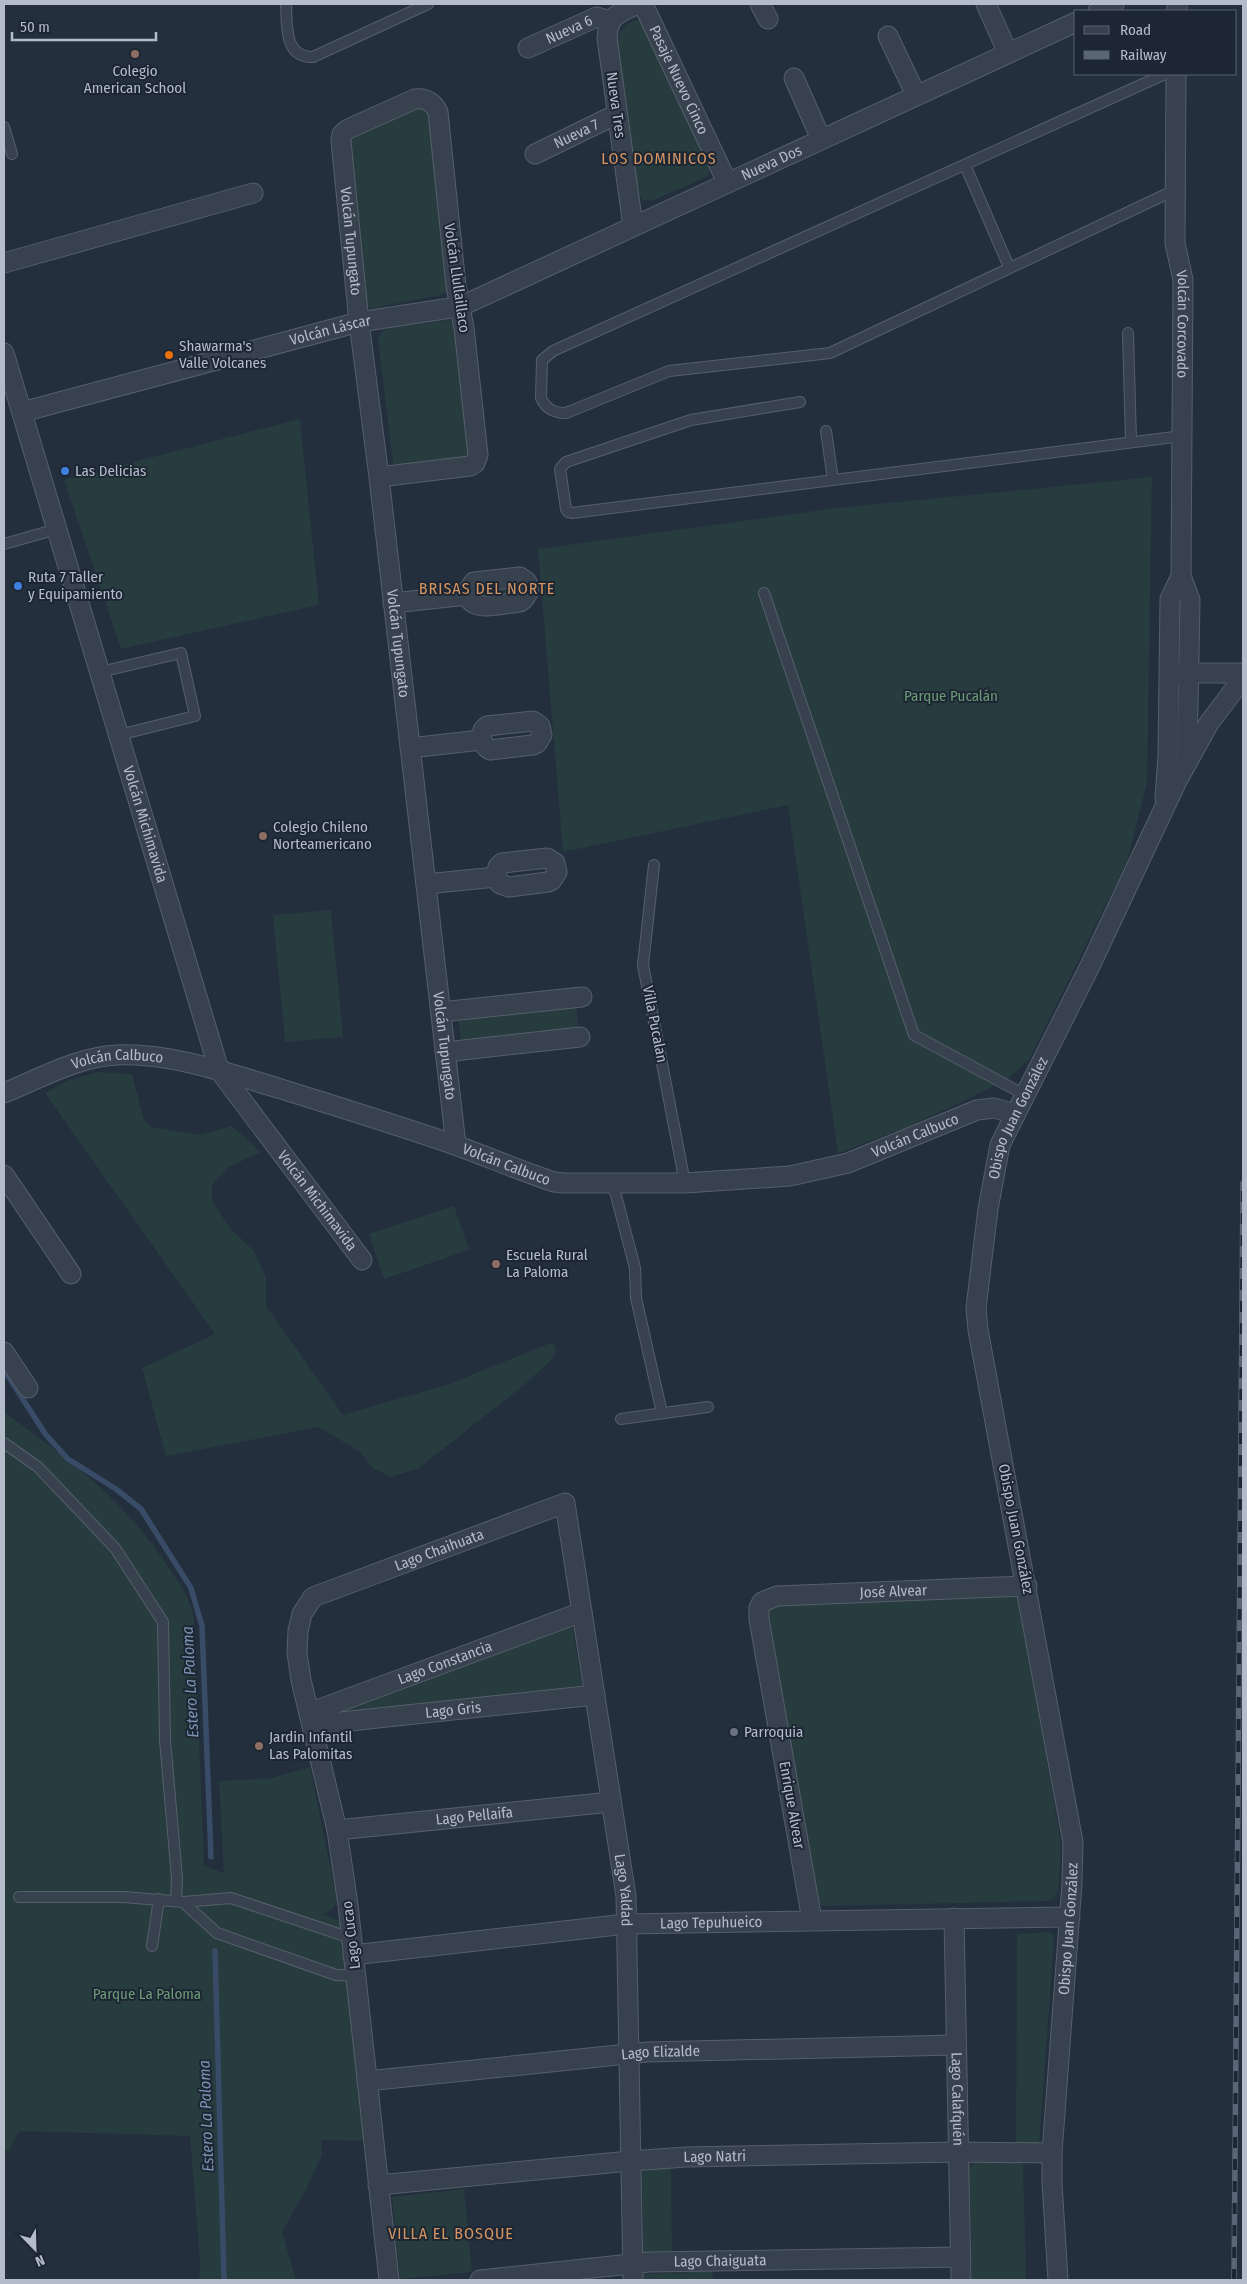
<svg xmlns="http://www.w3.org/2000/svg" width="1247" height="2284" viewBox="0 0 1247 2284" font-family="'Fira Sans Condensed',sans-serif">
  <style>
    .green { fill: #263c3f }
    .lines { fill: none; stroke-linecap: round; stroke-linejoin: round }
    .stream { stroke: #394c67; stroke-width: 5.5 }
    .service-casing { stroke: #565f6c; stroke-width: 12 }
    .minor-casing { stroke: #565f6c; stroke-width: 21 }
    .service { stroke: #38414e; stroke-width: 10 }
    .minor { stroke: #38414e; stroke-width: 19 }
    .rail-casing { stroke: #5a6575; stroke-width: 5.5 }
    .rail { stroke: #1d2633; stroke-width: 4; stroke-dasharray: 11; stroke-linecap: butt }
    .education-dot { fill: #8d6e63; stroke: #1d2633; stroke-width: 2 }
    .food-dot { fill: #e8710a; stroke: #1d2633; stroke-width: 2 }
    .shop-dot { fill: #3f7fe0; stroke: #1d2633; stroke-width: 2 }
    .worship-dot { fill: #6b7280; stroke: #1d2633; stroke-width: 2 }
    .labels { text-anchor: middle; dominant-baseline: central; stroke-width: 4; stroke-linejoin: round; paint-order: stroke }
    .street-label { font-size: 15px; fill: #b4bcc9; stroke: #1d2633 }
    .poi-label { font-size: 15px; fill: #b4bcc9; stroke: #1d2633; text-anchor: start }
    .park-label { font-size: 15px; fill: #6b9a76; stroke: #1d2633 }
    .neighbourhood-label { font-size: 16px; letter-spacing: 1px; fill: #d59563; stroke: #1d2633 }
    .water-label { font-size: 16px; font-style: italic; fill: #7c92b1; stroke: #1d2633 }
  </style>
  <rect width="100%" height="100%" fill="#242f3e"/>
  <path class="green" d="M639,20L646,24L710,166L708,176L652,201L643,200L639,194L617,39C622,28 626,22 639,20Z
    M418,103L429,108L449,291L441,295L373,308L367,306L363,300L347,137Z
    M449,320L455,324L469,456L464,459L395,466L393,463L378,339L381,333L386,329Z
    M300,419L319,605L121,649L64,480Z
    M1152,477L1147,782L1127,862L1029,1060L1006,1080L972,1097L905,1128L838,1153L788,805L563,852L538,549L837,508Z
    M519,583L523,592L481,600L474,589Z
    M331,910L343,1037L285,1042L273,915Z
    M576,1003L578,1030L461,1042L458,1018Z
    M97,1072L132,1074L144,1120L152,1127L199,1135L232,1126L261,1152L229,1167L212,1185V1201L230,1228L254,1251L266,1277V1306L343,1415L449,1384L553,1342L556,1352L549,1362L524,1385L419,1468L391,1477L374,1469L360,1452L319,1427L166,1456L142,1368L215,1334L45,1093L67,1081Z
    M454,1206L469,1250L384,1279L369,1234Z
    M4,1412C64,1456 122,1497 164,1561C174,1574 185,1591 191,1607C194,1616 194,1627 195,1637L204,1866L224,1873L219,1781L272,1778L310,1767L337,1900C335,1909 331,1911 323,1914L347,1924L366,2141L321,2140L322,2155L306,2189L282,2232L296,2280H199L200,2261L190,2136L19,2131L9,2151L4,2150Z
    M1009,1592L1019,1596L1061,1844L1058,1892L1054,1898L1048,1901L825,1906L818,1904L764,1612L768,1606Z
    M572,1625L583,1692L337,1717L336,1712Z
    M1049,1932L1053,1934L1054,1940L1039,2146L1016,2144L1017,1934Z
    M979,2161L1023,2162L1026,2280H972L969,2167Z
    M671,2166L672,2252L643,2253L642,2167Z
    M464,2189L472,2272L400,2279L392,2197Z
    M712,2271L713,2280H644V2274Z"/>
  <g class="lines">
    <path class="stream" d="M4,1370L46,1435L68,1459L116,1489L141,1509L191,1588L202,1626L211,1857
      M215,1951L224,2280"/>
    <g class="service-casing">
      <path id="service" d="M286,4C287,25 284,58 313,57L428,4
        M1165,74L553,351L542,360L541,398C546,409 554,413 566,413L669,371L830,353L1175,190
        M4,127L12,154
        M965,165L1009,267
        M1128,333L1131,441
        M800,402L691,420L566,462L560,469L566,509L568,512L572,513L1182,436
        M826,431L833,480
        M4,544L57,529
        M764,593L914,1035L1025,1095
        M100,672L181,653L195,716L119,735
        M654,865L643,965L685,1183
        M613,1184L635,1268L636,1298L662,1413
        M621,1419L708,1407
        M4,1443L38,1467L115,1548L163,1622L165,1740L177,1878L176,1901
        M19,1897H124L183,1902L231,1898L351,1938
        M183,1902L217,1933L336,1975L355,1976
        M152,1946L159,1899"/>
    </g>
    <g class="minor-casing">
      <g id="minor">
        <path id="s1" d="M643,4L727,182"/>
        <path d="M760,4L768,19"/>
        <path d="M986,4L1008,53"/>
        <path d="M1098,11L1114,4"/>
        <path d="M1177,11V4"/>
        <path d="M888,36L916,95"/>
        <path id="s2" d="M528,48L590,20L597,17L610,21"/>
        <path id="s3" d="M1176,74L1175,243L1183,280L1181,576L1190,600L1187,757"/>
        <path d="M794,78L821,139"/>
        <path id="s4" d="M535,154L617,114"/>
        <path d="M633,226L607,38C608,15 619,13 638,4"/>
        <path d="M4,263L253,193"/>
        <path id="s5" d="M4,353L219,1070L362,1260"/>
        <path id="s6" d="M22,412L359,322L451,308L466,304L1076,22"/>
        <path id="s7" d="M379,477L470,466L475,463L478,455L464,328L456,286L438,112C433,102 427,98 415,99L348,129L342,134L341,141L359,322L379,477L456,1145"/>
        <path d="M520,577L527,582L529,591L524,599L520,602C504,603 469,615 467,592L474,582Z"/>
        <path d="M393,603L467,595"/>
        <path d="M1177,673H1243"/>
        <path d="M533,721L540,726L542,735L537,743L533,745L490,750L486,747L481,740L483,730L487,726Z"/>
        <path d="M410,748L481,740"/>
        <path d="M1165,798L1168,755L1170,599L1181,576"/>
        <path d="M547,858L555,863L557,872L552,880L548,882L509,887L500,884L496,877L498,867L502,863Z"/>
        <path d="M426,884L496,877"/>
        <path d="M441,1012L582,997"/>
        <path d="M445,1052L580,1037"/>
        <path id="s8" d="M4,1093C39,1079 79,1056 118,1055C172,1053 231,1074 281,1089C339,1107 397,1125 455,1145C488,1157 521,1171 554,1182L564,1183H685L790,1176L848,1163L977,1110L994,1108L1015,1114"/>
        <path d="M4,1175L71,1274"/>
        <path d="M4,1352L28,1388"/>
        <path id="s9" d="M309,1713L582,1612"/>
        <path id="s10" d="M312,1725L595,1695"/>
        <path id="s11" d="M337,1830L611,1802"/>
        <path id="s12" d="M954,1918L961,2280"/>
        <path id="s13" d="M812,1920L759,1619V1608L762,1602L777,1596L1027,1586"/>
        <path id="s14" d="M353,1955L626,1924L1070,1917"/>
        <path id="s15" d="M367,2081L647,2052L956,2045"/>
        <path id="s16" d="M378,2185L630,2161L686,2157L959,2152L1052,2153"/>
        <path id="s17" d="M389,2280L348,1905L337,1830L301,1680L297,1653L298,1631L302,1614L313,1597L565,1503L626,1896L633,2280"/>
        <path id="s18" d="M480,2280L649,2262L961,2257"/>
        <path id="s19" d="M1058,2280L1052,2183V2153L1072,1883L1073,1842L978,1330L976,1308L988,1209L1000,1145L1090,966L1176,783L1209,723L1243,678"/>
      </g>
    </g>
    <use href="#service" class="service"/>
    <use href="#minor" class="minor"/>
    <g class="rail-casing">
      <path id="rail" d="M1234,2280L1243,1183"/>
    </g>
    <use href="#rail" class="rail"/>
  </g>
  <g class="education-dot">
    <circle cx="135" cy="54" r="5"/>
    <circle cx="263" cy="836" r="5"/>
    <circle cx="496" cy="1264" r="5"/>
    <circle cx="259" cy="1746" r="5"/>
  </g>
  <circle class="food-dot" cx="169" cy="355" r="5"/>
  <g class="shop-dot">
    <circle cx="65" cy="471" r="5"/>
    <circle cx="18" cy="586" r="5"/>
  </g>
  <circle class="worship-dot" cx="734" cy="1732" r="5"/>
  <g class="labels">
    <g class="street-label">
      <text stroke="none"><textPath href="#s2" startOffset="45">Nueva 6</textPath></text>
      <text stroke="none"><textPath href="#s1" startOffset="84">Pasaje Nuevo Cinco</textPath></text>
      <text transform="translate(616 105) rotate(82)">Nueva Tres</text>
      <text stroke="none"><textPath href="#s4" startOffset="46">Nueva 7</textPath></text>
      <text stroke="none"><textPath href="#s6" startOffset="794">Nueva Dos</textPath></text>
      <text stroke="none"><textPath href="#s7" startOffset="669">Volcán Tupungato</textPath></text>
      <text transform="translate(457 278) rotate(82)">Volcán Llullaillaco</text>
      <text stroke="none"><textPath href="#s3" startOffset="251">Volcán Corcovado</textPath></text>
      <text stroke="none"><textPath href="#s6" startOffset="319">Volcán Láscar</textPath></text>
      <text stroke="none"><textPath href="#s7" startOffset="1074">Volcán Tupungato</textPath></text>
      <text stroke="none"><textPath href="#s5" startOffset="492">Volcán Michimavida</textPath></text>
      <text transform="translate(655 1024) rotate(79)">Villa Pucalan</text>
      <text stroke="none"><textPath href="#s7" startOffset="1479">Volcán Tupungato</textPath></text>
      <text stroke="none"><textPath href="#s8" startOffset="120">Volcán Calbuco</textPath></text>
      <text stroke="none"><textPath href="#s19" startOffset="1178">Obispo Juan González</textPath></text>
      <text stroke="none"><textPath href="#s8" startOffset="945">Volcán Calbuco</textPath></text>
      <text stroke="none"><textPath href="#s8" startOffset="526">Volcán Calbuco</textPath></text>
      <text stroke="none"><textPath href="#s5" startOffset="912">Volcán Michimavida</textPath></text>
      <text transform="translate(1016 1529) rotate(79)">Obispo Juan González</text>
      <text stroke="none"><textPath href="#s17" startOffset="829">Lago Chaihuata</textPath></text>
      <text stroke="none"><textPath href="#s13" startOffset="456">José Alvear</textPath></text>
      <text stroke="none"><textPath href="#s9" startOffset="145">Lago Constancia</textPath></text>
      <text stroke="none"><textPath href="#s10" startOffset="142">Lago Gris</textPath></text>
      <text transform="translate(792 1805) rotate(80)">Enrique Alvear</text>
      <text stroke="none"><textPath href="#s11" startOffset="138">Lago Pellaifa</textPath></text>
      <text stroke="none"><textPath href="#s17" startOffset="1355">Lago Yaldad</textPath></text>
      <text stroke="none"><textPath href="#s14" startOffset="360">Lago Tepuhueico</textPath></text>
      <text stroke="none"><textPath href="#s19" startOffset="352">Obispo Juan González</textPath></text>
      <text transform="translate(351 1935) rotate(-97)">Lago Cucao</text>
      <text stroke="none"><textPath href="#s15" startOffset="295">Lago Elizalde</textPath></text>
      <text stroke="none"><textPath href="#s12" startOffset="181">Lago Calafquén</textPath></text>
      <text stroke="none"><textPath href="#s16" startOffset="338">Lago Natri</textPath></text>
      <text stroke="none"><textPath href="#s18" startOffset="241">Lago Chaiguata</textPath></text>
    </g>
    <g class="poi-label">
      <text x="135" y="71" text-anchor="middle">Colegio<tspan x="135" dy="17">American School</tspan></text>
      <text x="179" y="346">Shawarma's<tspan x="179" dy="17">Valle Volcanes</tspan></text>
      <text x="75" y="471">Las Delicias</text>
      <text x="28" y="577">Ruta 7 Taller<tspan x="28" dy="17">y Equipamiento</tspan></text>
      <text x="273" y="827">Colegio Chileno<tspan x="273" dy="17">Norteamericano</tspan></text>
      <text x="506" y="1255">Escuela Rural<tspan x="506" dy="17">La Paloma</tspan></text>
      <text x="744" y="1732">Parroquia</text>
      <text x="269" y="1737">Jardin Infantil<tspan x="269" dy="17">Las Palomitas</tspan></text>
    </g>
    <g class="park-label">
      <text x="951" y="696">Parque Pucalán</text>
      <text x="147" y="1994">Parque La Paloma</text>
    </g>
    <g class="neighbourhood-label">
      <text x="659" y="158">LOS DOMINICOS</text>
      <text x="487" y="588">BRISAS DEL NORTE</text>
      <text x="451" y="2233">VILLA EL BOSQUE</text>
    </g>
    <g class="water-label">
      <text transform="translate(190 1682) rotate(-93)">Estero La Paloma</text>
      <text transform="translate(206 2116) rotate(-92)">Estero La Paloma</text>
    </g>
  </g>
  <rect width="1247" height="2284" fill="none" stroke="#b4bcc9" stroke-width="10"/>
  <rect x="1074" y="10" width="162" height="65" fill="#1d2633" stroke="#59626f"/>
  <rect x="1084" y="26" width="25" height="8" fill="#38414e" stroke="#59626f"/>
  <text x="1120" y="35" font-size="15" fill="#b4bcc9">Road</text>
  <rect x="1084" y="51" width="25" height="8" fill="#5a6575" stroke="#59626f"/>
  <text x="1120" y="60" font-size="15" fill="#b4bcc9">Railway</text>
  <g transform="translate(35 2249) rotate(157)" stroke="#1d2633" stroke-width="4" paint-order="stroke">
  <path d="M0-4L9 19L0 12L-9 19Z" fill="#b4bcc9"/>
  <text y="-8" font-size="14" font-weight="bold" text-anchor="middle" fill="#b4bcc9">N</text>
  </g>
  <path d="M12 32v8h144v-8" fill="none" stroke="#b4bcc9" stroke-width="2.5"/>
  <text x="20" y="32" font-size="15" fill="#b4bcc9" stroke="#1d2633" stroke-width="4" paint-order="stroke">50 m</text>
</svg>
